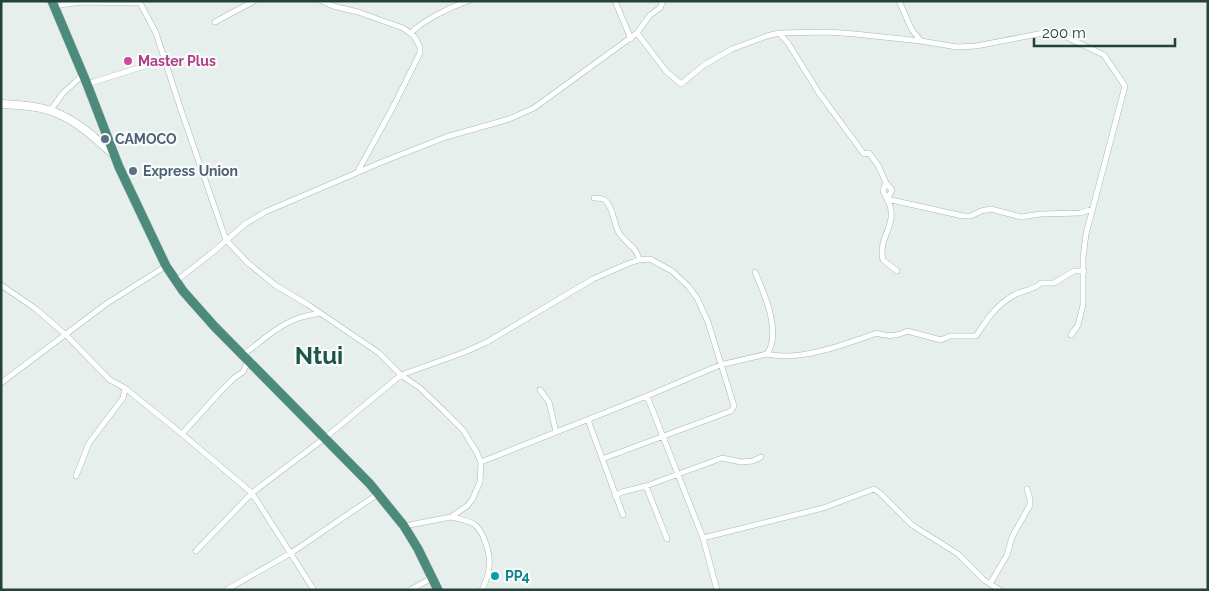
<svg xmlns="http://www.w3.org/2000/svg" width="1209" height="591" viewBox="0 0 1209 591" font-family="Raleway,sans-serif">
  <style>
    .lines { fill: none; stroke-linecap: round; stroke-linejoin: round }
    .minor-casing { stroke: #a8b8b2; stroke-width: 6 }
    .secondary-casing { stroke: #a4bbb3; stroke-width: 9 }
    .trunk-casing { stroke: #c2cac8; stroke-width: 10 }
    .minor { stroke: #fff; stroke-width: 5 }
    .secondary { stroke: #fff; stroke-width: 8 }
    .trunk { stroke: #4c8a7c; stroke-width: 9 }
    .hotel-dot { fill: #d1479c; stroke: #f7fbf9; stroke-width: 2 }
    .service-dot { fill: #5c6f8a; stroke: #f7fbf9; stroke-width: 2 }
    .culture-dot { fill: #0f9aa8; stroke: #f7fbf9; stroke-width: 2 }
    .labels { text-anchor: middle; dominant-baseline: central; stroke-width: 4.5; stroke-linejoin: round; paint-order: stroke }
    .hotel-label { font-size: 14px; font-weight: bold; fill: #b23c85; stroke: #f7fbf9; text-anchor: start }
    .service-label { font-size: 14px; font-weight: bold; fill: #4e5e75; stroke: #f7fbf9; text-anchor: start }
    .culture-label { font-size: 14px; font-weight: bold; fill: #0d838f; stroke: #f7fbf9; text-anchor: start }
    .town-label { font-size: 24px; font-weight: bold; fill: #1f5548; stroke: #f7fbf9 }
  </style>
  <rect width="100%" height="100%" fill="#e6efeb"/>
  <g class="lines">
    <g class="minor-casing">
      <path id="minor" d="M139,1L156,33L181,110L226,240L248,263L275,285L307,304L379,353L401,375L420,388L443,410L463,430L476,451L481,462L480,482L472,500L467,506L451,517L404,526
        M322,1L333,6L358,12L403,28L414,36L420,47V53L392,109L358,171
        M615,1L631,39
        M899,1L912,30L921,41
        M54,6L80,2L140,3
        M215,22L254,1
        M411,33C423,20 451,7 468,1
        M637,33L666,71L681,84L704,65L732,49L767,36L779,33L828,32L855,34L921,41L957,47L976,46L1054,31L1104,55L1125,86L1086,234L1083,258V305L1078,325L1071,335
        M779,33L788,43L819,93L864,154L869,153L878,165L886,183L892,190L887,199C889,203 891,207 891,211C894,227 878,240 883,260L897,271
        M87,84L164,60
        M50,111L63,93L83,75
        M886,183L883,191L887,199L963,216H971L981,211L991,209L1021,217L1041,214L1080,213L1093,209
        M594,198C598,198 603,198 606,201C613,208 614,223 618,231C624,243 637,246 639,260
        M176,281L213,252L245,224L265,212L382,162L446,137L509,119L534,108L637,33L650,15L660,8L663,1
        M1,285L36,309L66,335L110,380L125,388L182,434L252,493L314,590
        M767,354C800,362 846,344 877,333C886,337 899,336 907,331L941,340L950,336H976C987,319 997,304 1016,294C1025,290 1034,290 1041,283H1054L1074,271H1084
        M243,355C259,343 276,327 296,319C304,316 312,315 320,313
        M1,383L106,304L166,266
        M540,390L549,402L556,432
        M647,396L703,538L717,590
        M588,420L623,515
        M182,434L219,393L234,378L243,372L248,361
        M481,462L647,396L720,365L767,354C782,332 764,293 755,272
        M76,476L89,443L123,398L125,388
        M646,486L667,539
        M615,496L622,492L646,486L722,458L741,462L753,461L761,457
        M451,517C459,519 467,520 474,524C484,531 491,556 489,567C489,575 485,583 482,590
        M703,538L823,508L874,489L880,493L912,525L958,554L984,580L1000,590
        M196,551L252,493L326,437L401,375L465,352L487,342L593,279L627,264L639,260L650,259L672,271L688,286L697,298L708,322L734,406L731,411L602,459
        M990,584L1007,555L1012,537L1030,505V499L1027,489
        M226,590L291,553L378,494
        M410,590L432,578"/>
    </g>
    <g class="secondary-casing">
      <path id="secondary" d="M1,104C22,105 44,106 63,116C82,125 98,141 113,154"/>
    </g>
    <g class="trunk-casing">
      <path id="trunk" d="M52,1L87,84L119,167L166,266L183,291L214,326L370,484L404,526L418,549L438,590"/>
    </g>
    <use href="#minor" class="minor"/>
    <use href="#secondary" class="secondary"/>
    <use href="#trunk" class="trunk"/>
  </g>
  <circle class="hotel-dot" cx="128" cy="61" r="5"/>
  <g class="service-dot">
    <circle cx="105" cy="139" r="5"/>
    <circle cx="133" cy="171" r="5"/>
  </g>
  <circle class="culture-dot" cx="495" cy="576" r="5"/>
  <g class="labels">
    <g class="hotel-label">
      <text x="138" y="61">Master Plus</text>
    </g>
    <g class="service-label">
      <text x="115" y="139">CAMOCO</text>
      <text x="143" y="171">Express Union</text>
    </g>
    <g class="culture-label">
      <text x="505" y="576">PP4</text>
    </g>
    <g class="town-label">
      <text x="319" y="355">Ntui</text>
    </g>
  </g>
  <rect width="1209" height="591" fill="none" stroke="#24423a" stroke-width="5"/>
  <path d="M1034 38v8h141v-8" fill="none" stroke="#24423a" stroke-width="2.5"/>
  <text x="1042" y="38" font-size="15" fill="#24423a" stroke="#f7fbf9" stroke-width="4" paint-order="stroke">200 m</text>
</svg>
